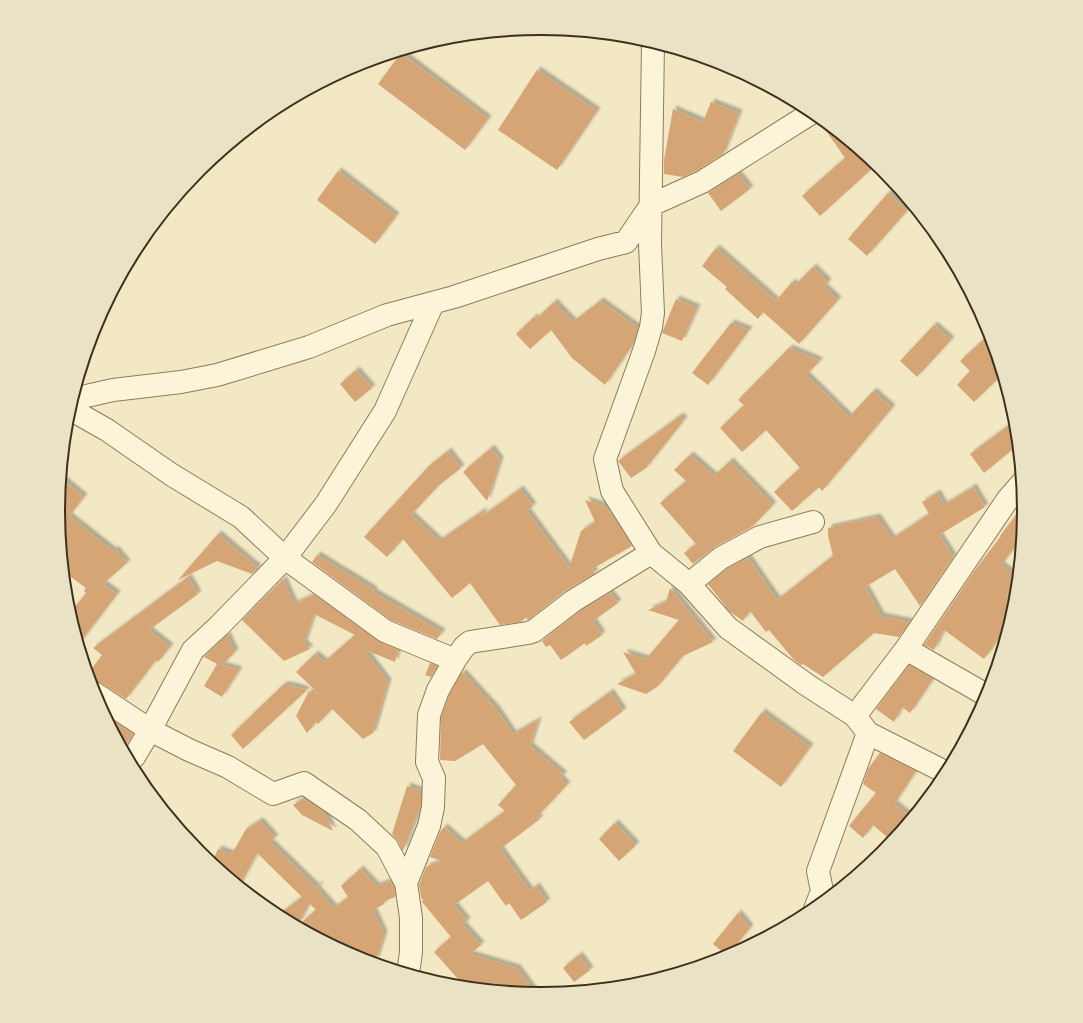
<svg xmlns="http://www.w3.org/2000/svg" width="1083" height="1023" viewBox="0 0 1083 1023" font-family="'Roboto Serif',serif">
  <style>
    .building { fill: #d5a576; filter: url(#shadow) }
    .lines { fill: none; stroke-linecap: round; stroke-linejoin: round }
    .minor-casing { stroke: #907a58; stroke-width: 24 }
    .minor { stroke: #fcf4d8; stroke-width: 22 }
    .rim { fill: none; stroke: #3e301d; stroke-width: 2 }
  </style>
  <defs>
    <filter id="shadow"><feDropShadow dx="3.5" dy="-3.5" stdDeviation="1" flood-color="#0004"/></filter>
  </defs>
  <rect width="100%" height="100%" fill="#f3e8c4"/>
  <path class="building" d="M401,53L488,119L465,150L378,84Z
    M537,70L597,111L557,170L498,130Z
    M711,102L739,113L723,154L696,171L683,177L664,174V160L673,109L703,122Z
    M828,124L877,164L820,216L802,196L845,158L824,128Z
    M338,171L396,216L375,244L317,200Z
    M738,174L750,189L721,211L708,193Z
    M888,193L907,211L867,256L848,239Z
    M716,248L776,301L792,282L795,285L813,267L828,282L824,287L838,300L799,344L763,312L758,319L725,289L727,287L702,266Z
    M676,299L697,308L682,341L662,333Z
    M600,301L638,328L633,344L605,385L572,358L551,330L530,349L516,334L534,317L536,319L554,302L573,322Z
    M731,323L749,330L708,385L692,373Z
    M934,325L951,340L917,377L900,361Z
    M985,338L995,350L1003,374L974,402L957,385L970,371L960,361Z
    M789,348L820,361L806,375L849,417L873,391L892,408L822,491L819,487L792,511L774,492L800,468L766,430L742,452L720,428L744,405L738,400Z
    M356,370L372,388L355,402L340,384Z
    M680,416L684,420L646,468L631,478L618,461Z
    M1016,420L1018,445L984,473L970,454Z
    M491,448L500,460L487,501L463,472Z
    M448,451L461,468L438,486L411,515L439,541L484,510L481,517L520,489L533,506L527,511L569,568L581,531L595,522L585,500L607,507L632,546L592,569L595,573L565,591L528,620L526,617L521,622L500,625L470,583L452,598L403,539L387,557L364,537L429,466Z
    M690,455L714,476L730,461L773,505L752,527L715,547L693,564L684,553L696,544L660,503L686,481L674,470Z
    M61,478L84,497L69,516L113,551L115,549L127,563L103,584L117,594L79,644L70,613L86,593L84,591L86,588L64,572L58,511Z
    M973,487L985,507L939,535L953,557L920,606L895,569L865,587L881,616L910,622L899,637L874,633L823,677L803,664L801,665L794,660L769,630L766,632L750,611L743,621L729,611L708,584L728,568L748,558L777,600L833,556L828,536V528L877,517L892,539L929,514L922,502L937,493L944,505Z
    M1024,504L1025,512L1023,536L1001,565L1018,578L1006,595L1016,603L1011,622L984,659L944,630L934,650L924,645L973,573L1001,536H1000Z
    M218,534L258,568L252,574L217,561L178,580Z
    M317,555L374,590L373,592L442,632L437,639L391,620L312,562Z
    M188,577L198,594L149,630L170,647L158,662L156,660L126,699L101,683L95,681H90L88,674L102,655L93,648Z
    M283,579L294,604L314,595L378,641L398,650L395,662L363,649L388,682L373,733L363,739L332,709L318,724L316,722L307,733L296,716L309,691L319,694L296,672L315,654L324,662L355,635L314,614L304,643L310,649L284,661L242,620Z
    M670,588L713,642L683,656L657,687L646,694L617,684L636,674L623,652L646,659L679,620L648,610L666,602Z
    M610,593L618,603L593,621L602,635L586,646L585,643L561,660L550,645L546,647L542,641L580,611Z
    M227,635L235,652L222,665L239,670L222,697L204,686L217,664L204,657Z
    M430,663L437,666L431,677L425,675Z
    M909,665L933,679L910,713L902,707L894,722L876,709Z
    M462,672L496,709L513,734L538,720L530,746L564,775L560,778L567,785L537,817L540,819L500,849L530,891L536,886L547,902L521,920L509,903L506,906L488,881L454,905L467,921L463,925L481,945L470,954L517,968L536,994L466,988L434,952L451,937L422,902L423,900L421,897L419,885L426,867L442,861L430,857L440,832L444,827L462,843L505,811L498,805L516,785L483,744L455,761L440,760L441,717L449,695Z
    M283,685H288L307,690L243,749L231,735Z
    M610,692L623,711L584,740L569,722Z
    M762,712L810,747L781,787L733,751Z
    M105,715L133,734L123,749L111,726Z
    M880,753L916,771L894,804L912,818L893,842L873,825L863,838L849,826L876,793L863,784L868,769Z
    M407,786L421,791V805L403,851L398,841L392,834Z
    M304,798L324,812L333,831L302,815L293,805Z
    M260,821L275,838L270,842L316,887L321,883L317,889L334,908L348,897L341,886L360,869L376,886L391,881L394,887L395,897L385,901L384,904L373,910L384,934L376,960L338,948L303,930V921L316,910L309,903L299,923H291L277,916L302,897L257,853L239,886L212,863L218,849L232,854L246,829Z
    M615,823L636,845L619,861L599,839Z
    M738,913L750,928L727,956L713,944Z
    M579,955L590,970L574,982L563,968Z"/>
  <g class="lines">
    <g class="minor-casing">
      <path id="minor" d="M653,42L650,244L653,313L651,327L644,351L605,459L612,491L651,553L689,584L728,628L807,685L855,716L868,733L947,773
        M73,399L113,390L181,382L217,375L309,347L387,315L454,297L598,249L626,242L651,205L702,182L813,112
        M70,409L107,430L172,475L241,517L285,558L385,631L455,660
        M689,584L721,558L760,537L813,522
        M906,649L988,696
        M94,693L150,730L189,750L228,767L273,794L304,783L358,820L387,847L406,883
        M855,716L906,649L1008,499L1022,483
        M129,761L134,757L150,730L193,650L219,626L285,558L326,504L385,411L433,303
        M815,909L822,891L818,871L868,733
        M408,974L411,952V918L406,883L429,826L433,807L434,778L427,762L429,715L438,690L455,660L464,647L470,642L528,633L534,631L573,601L651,553"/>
    </g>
    <use href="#minor" class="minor"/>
  </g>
  <path d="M0 0H1083V1023H0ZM65 511a476 476 0 1 1 952 0a476 476 0 1 1-952 0Z" fill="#eae2c5" fill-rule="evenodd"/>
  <path class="rim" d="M65 511a476 476 0 1 1 952 0a476 476 0 1 1-952 0Z"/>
</svg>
